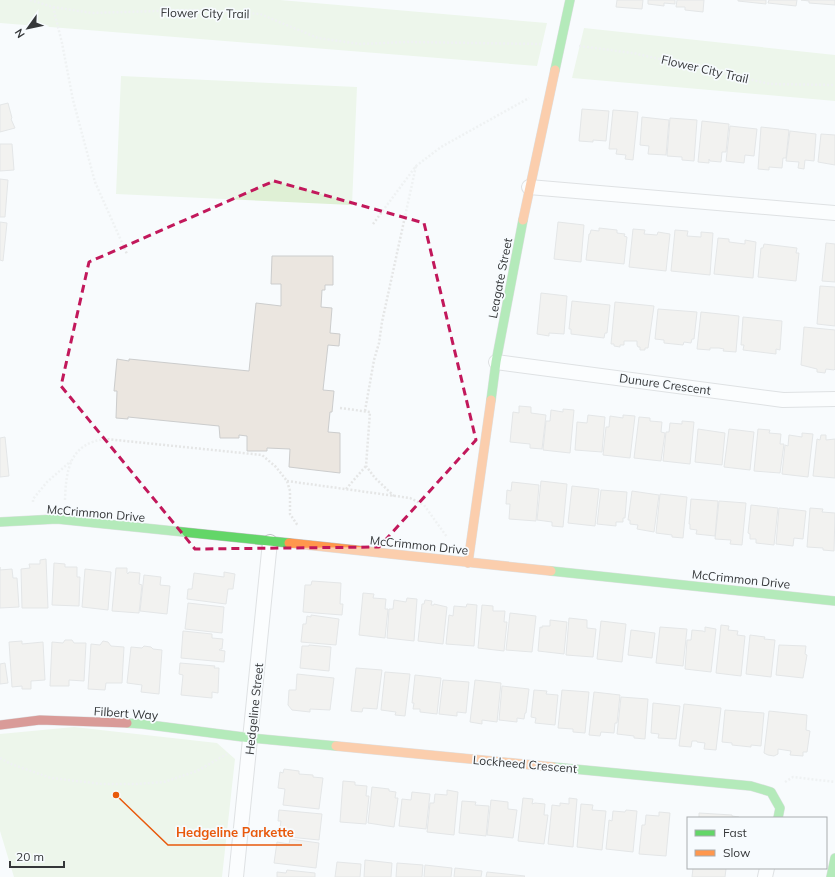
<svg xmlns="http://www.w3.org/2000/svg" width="835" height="877" viewBox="0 0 835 877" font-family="Mulish,sans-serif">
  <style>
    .green { fill: #dff0d5 }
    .building { fill: #ebe6e0; stroke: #cccdcd }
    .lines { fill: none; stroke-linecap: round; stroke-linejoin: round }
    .street-casing { stroke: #c0c2c4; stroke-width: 16 }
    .fast-casing { stroke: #c0c2c4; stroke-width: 10 }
    .slow-casing { stroke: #c0c2c4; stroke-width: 10 }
    .jam-casing { stroke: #c0c2c4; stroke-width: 10 }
    .path { stroke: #e5e6e6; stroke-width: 2.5; stroke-dasharray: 2 2; stroke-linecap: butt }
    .street { stroke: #fefeff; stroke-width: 14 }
    .fast { stroke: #63d668; stroke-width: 9 }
    .slow { stroke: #ff974d; stroke-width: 9 }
    .jam { stroke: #b3261e; stroke-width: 9 }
    .marked { fill: none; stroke: #c2185b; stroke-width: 3; stroke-dasharray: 8 5; stroke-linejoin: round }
    .labels { text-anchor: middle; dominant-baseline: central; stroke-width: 3.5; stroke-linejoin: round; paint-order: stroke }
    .street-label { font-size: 12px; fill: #353739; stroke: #f7fbfe }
    .leader { fill: none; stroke: #e8590c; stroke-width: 1.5 }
    .callout-dot { fill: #e8590c; stroke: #f7fbfe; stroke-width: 1.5 }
    .callout-label { font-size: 13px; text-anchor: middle; font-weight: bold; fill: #e8590c; stroke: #f7fbfe; stroke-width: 3.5; stroke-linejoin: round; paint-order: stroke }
  </style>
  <rect width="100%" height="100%" fill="#f8fbfd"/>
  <path class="green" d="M0,0H280L547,23L537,66L0,23Z
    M584,28L835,55V101L572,78Z
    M121,76L357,87L352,205L116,194Z
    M74,727L217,743L235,759L222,877H14L0,831V734Z"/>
  <path class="building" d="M617,0H643L642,9L616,7Z
    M648,0H675V4L664,3V6L648,4Z
    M677,0H704L703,12L685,10V7H676Z
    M738,0H766V4L738,1Z
    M769,0H797L796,6L768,3Z
    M801,0H835V5L809,3V1Z
    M8,103L12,118L11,119L15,128L0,132V105Z
    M582,109L609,111L606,141L593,140V142L579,141Z
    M613,110L638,112L633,160L625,159L626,155L616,154L617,149H609Z
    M642,117L669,120L666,155L648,154L649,146L640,145Z
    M670,118L697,120L694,161L682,160V157L667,156Z
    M702,121L729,124L726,152H722L721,162L710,161L709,159V163L698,162Z
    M730,126L757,129L754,156L745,155L744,163L726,161Z
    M761,127L789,130L786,158H783L782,168L769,167V170L758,169Z
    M790,131L816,134L814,161L805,160L804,169L798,168L799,162L786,161Z
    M821,134L835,135V165L818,162Z
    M0,144H12L14,170L0,171Z
    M0,179L8,180L5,217H0Z
    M0,222L7,223L3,261L0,260Z
    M558,222L584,225L581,262L554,259Z
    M599,228L617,230V233L625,234L624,236L627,237L624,264L586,260L589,234H590L591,230L599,231Z
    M633,229L645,230L644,234L657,235L658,232L670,234L666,271L629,267Z
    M675,230L688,231L687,236L701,237V232L713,233L710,275L671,271Z
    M718,238L729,239V242L745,244V240L756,242L753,278L714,274Z
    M826,243L835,244V282L822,281Z
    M764,244L797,248L796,253H799L796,281L758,277L761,248H763Z
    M272,256H333V285H325V290H322L321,307L332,308L330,333L340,334L339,346L328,345L323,390L334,391L332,412H330L328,432L340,433V473L289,467L290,449L267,448V451H247V436L239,435V438H220L219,426L128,417V419L116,418L117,391H114L117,359L129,361V359L249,371L256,303L281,306V284H271Z
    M820,286L835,287V326L817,324Z
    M541,293L567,296L564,334L549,333V336L537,334Z
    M572,301L610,305L607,333H605L604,338L571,334V329H569Z
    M615,302L654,306L648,348H645V350H640V347H638L637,345V341H624V345H620V347L614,346V344H611Z
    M658,309L697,312L694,339H692L691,343L684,342L683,345L664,343V340L655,339Z
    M701,312L739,316L736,352L723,351L724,349L719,348H710V350L697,349Z
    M743,317L782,321L780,350L776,349V354L743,350L744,345H741Z
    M804,327L835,330V369L834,370L826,369L825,373L817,372V369L801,365Z
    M519,406L531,407V413L546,415L542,449L530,448V444L510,442L513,412L519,413Z
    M563,409L574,410L570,453L543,450L546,421H550L551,410L563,412Z
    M588,415L605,417L602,452L575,450L577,422L587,423Z
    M623,415L635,416L630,458L603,455L606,427H609L610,416L623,418Z
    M639,417L650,418V421L662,422L661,432L665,433L661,461L634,458Z
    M682,421L694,422L690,464L663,461L666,432H669L670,423L682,424Z
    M698,429L725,433L722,465L695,462Z
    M729,429L754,432L750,470L724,467Z
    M758,429L770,430L769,433L781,434L780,444H784L780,473L754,471Z
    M802,433L813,434L808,477L782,474L785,445L788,446L789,435L802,437Z
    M821,435H826V440L835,439V478L813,476L817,439L820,440Z
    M5,437L9,476L0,477V438Z
    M541,481L567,484L563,527L552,526V522L537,520Z
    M512,482L539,485L536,521L509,519L510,504H506L507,490L511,491Z
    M572,486L599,489L595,526L568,523Z
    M601,490L627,492L625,518H623V522H616V526L597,524Z
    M632,491L659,495L654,532L637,529L638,525L630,524V520H628Z
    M660,494L687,497L683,538L672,537V535L656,533Z
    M691,499L718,501L715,536L696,534L697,530L690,529V524H689Z
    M719,501L746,503L742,545L730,544L731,540L715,539Z
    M751,505L778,508L774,545L756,543V539H750V534L748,533Z
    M779,508L806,511L803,539L794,538L793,546L776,544Z
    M810,508L823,509L822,512L835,513L834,551L823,550V548L807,547Z
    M46,559L48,608H22L21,569L30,568L29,564H40V560Z
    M54,563L65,564V567H77V577H80L79,606L52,605Z
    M0,567V570L12,569L13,578H17L19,607L0,608Z
    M116,568H127V573L128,574L129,572L140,573L139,584L142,585L139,613L112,611Z
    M85,569L111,572L108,610L82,607Z
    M224,572L235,574L233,589H228L226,604L187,599L188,589H192L194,573L224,577Z
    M144,575L161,577L160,585L170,586L167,614L140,611Z
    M312,581L341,583L340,604H343L342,615L303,612L305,585H311Z
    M363,593L374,594L373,598L386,599L385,609H388L385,638L359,635Z
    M407,598L417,599L414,641L387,638L389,609H393L394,600L406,602Z
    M425,600L432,601L431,605H434V604L447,607L443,644L418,641L422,604H424Z
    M188,603L224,607L222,633L185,629Z
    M467,604L477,605L474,646L446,644L449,615L453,616L454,606L466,607Z
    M482,605L493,606V611H505L504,622H507L504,651L478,648Z
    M510,613L536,616L532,652L506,650Z
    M311,615L339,619L336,645L301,642L303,624H306L307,616L311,617Z
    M569,618L587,620V628L596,629L593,657L566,655Z
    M550,620L567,622L564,654L538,651L540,627L542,628V626H550Z
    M601,621L626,624L622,662L597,659Z
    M721,625L729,626L728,630L738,631L737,635L745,636L741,676L716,673Z
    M660,627L687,629L683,666L656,663Z
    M705,627L716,629L711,672L685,669L687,640H691L692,630L703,631L705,632Z
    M631,630L655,633L652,658L628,655Z
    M183,631L212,634V638L223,639L222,649H220L219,650L225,651L224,662L181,658Z
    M750,635L765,637L764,639L775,640L771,677L746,674Z
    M65,640H72L74,643H86L84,681L69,680V686H50L52,642L63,643Z
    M22,641V644L43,642L45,680L31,681V689H22V686L12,687L9,642Z
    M103,641L108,642L111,646L124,647L122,683H106L105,690L88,689L91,644L100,645Z
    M309,645L331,647L329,671L300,668L302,646H309Z
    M779,645L806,646L805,654L807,655L803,678L776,675Z
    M144,646L151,647L153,649L162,650L159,694L141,692L142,685L127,683L131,647L142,648Z
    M5,663L8,683L0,684V664Z
    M180,663L215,666L214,668H219L218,693L212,692V698L181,695L183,675L179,674Z
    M356,668L382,670L377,709L363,708L362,712L351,711Z
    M385,672L410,674L405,716L395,715L396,712L381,710Z
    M297,674L334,678L330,710L310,709V712L292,710L288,705L289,690H296Z
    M415,675L441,678L437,714L420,712V709H413L414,703H412Z
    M443,680L469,682L466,713L457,712V716L439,714Z
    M475,680L501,683L497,722L482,720V724L470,722Z
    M502,686L529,689L526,713H525L524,719L517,718V722L499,720Z
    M534,690L547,691L546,694L558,695L555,725L535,723L536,718L531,717Z
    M562,690L589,692L585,733L573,732V729L558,728Z
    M594,692L620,695L617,723H615L614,733L601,732L600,736L589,735Z
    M621,697L648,699L645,739L634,738V736L617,734Z
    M653,703L680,706L676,739L658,738L659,734L651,733Z
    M684,704L721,708L716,750L704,749L705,743L697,742V741H692L691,747L679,746Z
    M725,710L764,713L761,746L751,745V747L732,745V743L722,742Z
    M769,711L807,715L806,730L810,731L807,752H803V756L790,755L791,751L778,749V754L774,756L768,755L764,753Z
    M284,769L299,771V774L313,775V777L323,778L319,809L283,805L285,789L278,788L280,772L283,773Z
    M343,781L355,782V785L367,786L366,796H369L366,824L340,822Z
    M372,787L389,789V791L396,792L395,798H398L394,827L368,823Z
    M447,790L458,792L454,835L427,832L430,803H434L435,794L447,795Z
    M412,792L430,794L426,829L399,826L402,799L411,800Z
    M523,798L533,799L532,804L535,803L545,804L544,815H548L544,844L518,841Z
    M569,798L577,799L573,847L548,844L552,805L560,806V803L569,804Z
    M491,800L508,802V809L517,810L513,838L487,835Z
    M462,801L476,802L475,805L489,806L486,836L459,833Z
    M581,804L593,805L592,810L606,811L602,850L577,847Z
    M279,810L322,814L319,840L289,837L290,835L279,834L281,821H278Z
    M626,810L637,811L633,852L606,849L609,820L612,821L613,811L625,812Z
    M659,812L670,813L666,856L639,854L642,825H645L646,815L659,816Z
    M699,813L732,815V816L739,817V818H699Z
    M290,839L319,843L316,868L274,863L277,842L289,844Z
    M365,860L392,863L391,877H364Z
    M337,862L361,864L360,877H335Z
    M397,863L423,865L422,877H396Z
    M425,865L452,868L451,877H424Z
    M455,868L482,871L481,877H454Z
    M693,868H723L726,869L725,877H692Z
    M287,870L315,873V877H277V872L286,873Z
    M487,872L525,876L524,877H486Z"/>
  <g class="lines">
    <g class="street-casing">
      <path id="street" d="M529,187L835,213
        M496,362L783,400L835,399
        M236,877L270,542
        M765,877L767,868"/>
    </g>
    <g class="fast-casing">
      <path id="fast" d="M555,70L570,0
        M491,400L496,362L523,220
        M0,522L57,519L289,543
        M551,571L835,601
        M127,723L142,724L251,738L336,746
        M553,767L751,786L771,792L780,808L778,818
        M831,877L835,858"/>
    </g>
    <g class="slow-casing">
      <path id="slow" d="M523,220L555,70
        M289,543L551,571
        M468,563L491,400
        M336,746L553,767"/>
    </g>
    <g class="jam-casing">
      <path id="jam" d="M0,725L40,720L127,723"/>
    </g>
    <path class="path" d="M30,0L53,7L92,13L190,10L216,11L260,14L318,38L360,44L406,42L542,44
      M53,7L62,43L73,100L95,182L127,254
      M579,46L633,53L770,84L835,85
      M373,224L416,166L441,147L529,98
      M340,408L370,412L366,466L375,478L394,496
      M365,411L374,360L379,343L382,322L416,166
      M287,481L410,498L424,505L447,537
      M346,489L366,466
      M65,500C66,469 70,443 106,439L262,455L276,467L287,481L290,491V514L298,526
      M33,502V499L47,482L71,461
      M0,758L11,764L51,778L102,784H136L164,782L197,771L227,754
      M785,782L793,777L835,782"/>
    <use href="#street" class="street"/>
    <use href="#fast" class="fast"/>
    <use href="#slow" class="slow"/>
    <use href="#jam" class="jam"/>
  </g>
  <path d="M0 0H835V877H0ZM274,181L424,223L476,440L379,547L195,549L61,386L89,262Z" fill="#f8fbfd" fill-opacity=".55" fill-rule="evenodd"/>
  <path class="marked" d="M274,181L424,223L476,440L379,547L195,549L61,386L89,262Z"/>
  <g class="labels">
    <g class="street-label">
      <text transform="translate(205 13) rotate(1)">Flower City Trail</text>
      <text transform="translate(705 69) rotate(13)">Flower City Trail</text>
      <text transform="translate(500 278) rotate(-79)">Leagate Street</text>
      <text transform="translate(665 384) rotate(8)">Dunure Crescent</text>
      <text transform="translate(96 513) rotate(5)">McCrimmon Drive</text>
      <text transform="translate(419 545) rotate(6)">McCrimmon Drive</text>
      <text transform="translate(741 579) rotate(6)">McCrimmon Drive</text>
      <text transform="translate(254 709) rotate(-84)">Hedgeline Street</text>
      <text transform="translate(126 713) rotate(4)">Filbert Way</text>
      <text transform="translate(525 764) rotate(5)">Lockheed Crescent</text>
    </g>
  </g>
  <path class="leader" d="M116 795L168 845H302"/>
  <circle class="callout-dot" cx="116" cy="795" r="4"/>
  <g class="callout-label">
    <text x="235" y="837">Hedgeline Parkette</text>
  </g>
  <rect x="687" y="817" width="140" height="52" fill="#f7fbfe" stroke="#a9adaf"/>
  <rect x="695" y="830" width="20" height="6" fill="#63d668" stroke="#a9adaf"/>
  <text x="723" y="837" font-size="12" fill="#353739">Fast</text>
  <rect x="695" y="850" width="20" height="6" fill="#ff974d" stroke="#a9adaf"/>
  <text x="723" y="857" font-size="12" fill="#353739">Slow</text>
  <g transform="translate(28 28) rotate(237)" stroke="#f7fbfe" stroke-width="3" paint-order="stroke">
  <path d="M0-3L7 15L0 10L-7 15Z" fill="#353739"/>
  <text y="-6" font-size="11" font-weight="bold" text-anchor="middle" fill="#353739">N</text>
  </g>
  <path d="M10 861v6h54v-6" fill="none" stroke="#353739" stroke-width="2"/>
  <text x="16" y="861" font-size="12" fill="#353739" stroke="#f7fbfe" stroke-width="3" paint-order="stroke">20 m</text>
</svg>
